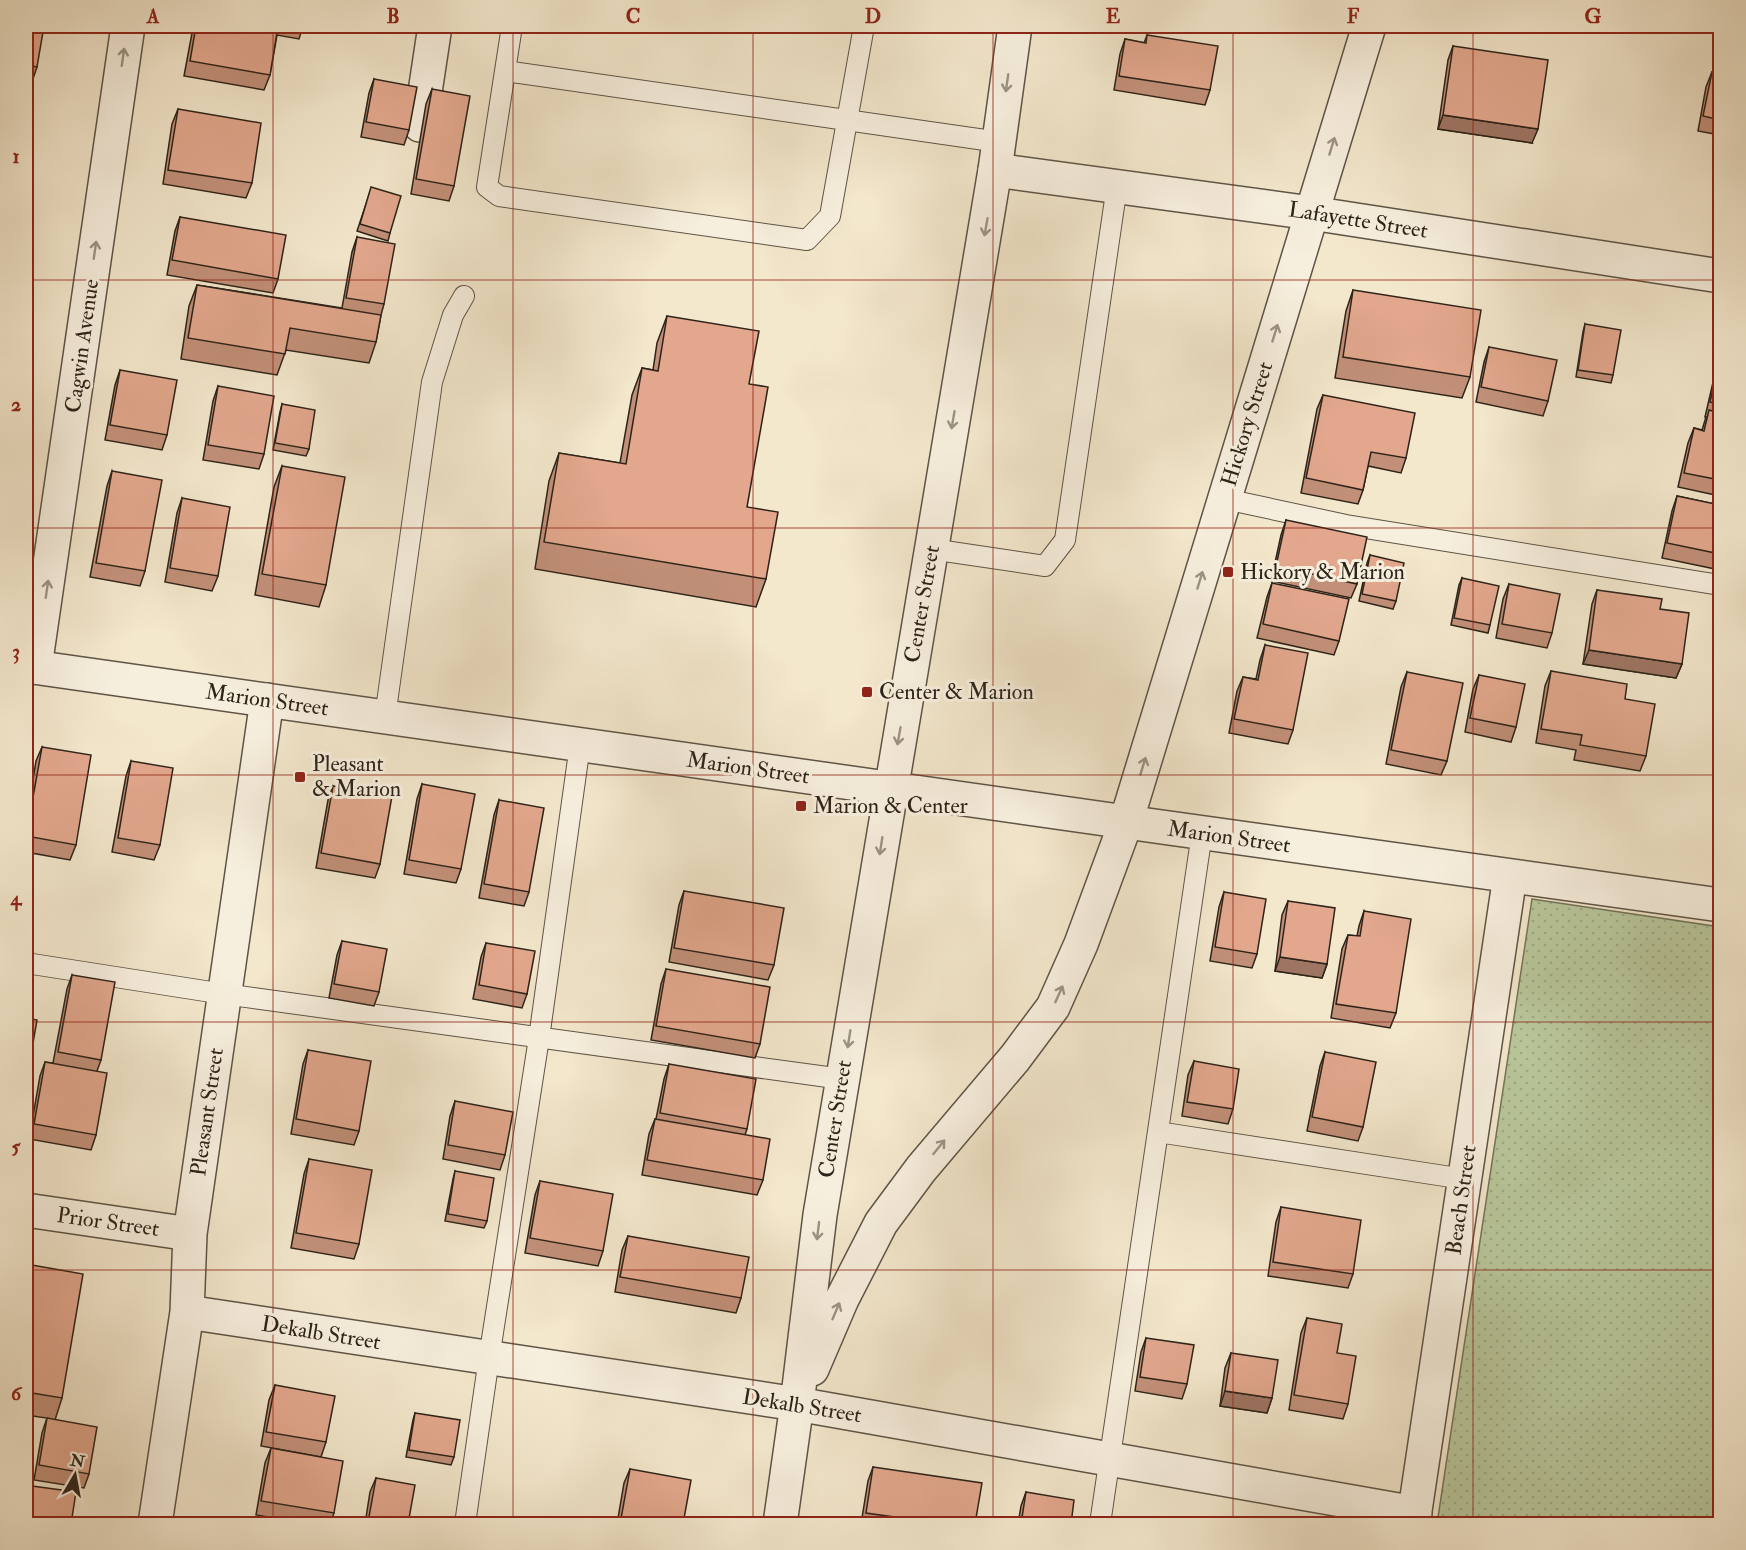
<svg xmlns="http://www.w3.org/2000/svg" width="1746" height="1550" viewBox="0 0 1746 1550" font-family="'IM FELL Double Pica',serif">
  <style>
    .park { fill: url(#park-dots); stroke: #72745a; stroke-width: 1.5 }
    .lines { fill: none; stroke-linecap: round; stroke-linejoin: round }
    .service-casing { stroke: #5e5446; stroke-width: 22 }
    .minor-casing { stroke: #5e5446; stroke-width: 36 }
    .tertiary-casing { stroke: #5e5446; stroke-width: 36 }
    .service { stroke: #f7efde; stroke-width: 20 }
    .minor { stroke: #f7efde; stroke-width: 33 }
    .tertiary { stroke: #f7efde; stroke-width: 33 }
    .wall { fill: #c29079; stroke: #2d2319; stroke-width: 1.5 }
    .shaded-wall { fill: #9e7563; stroke: #2d2319; stroke-width: 1.5 }
    .building { fill: #e2a78d; stroke: #2d2319; stroke-width: 1.5 }
    .oneway { stroke: #9c9385 }
    .grid { fill: none; stroke: #8f2418; stroke-width: 1.5; stroke-opacity: 0.55 }
    .poi-dot { fill: #8f2418; stroke: #f7efde; stroke-width: 2 }
    .labels { text-anchor: middle; dominant-baseline: central; stroke-width: 6; stroke-linejoin: round; paint-order: stroke }
    .street-label { font-size: 22px; fill: #2d2319; stroke: #f7efde }
    .poi-label { font-size: 22px; fill: #2d2319; stroke: #f7efde; text-anchor: start }
    .neatline { fill: none; stroke: #8f2418; stroke-width: 2 }
    .grid-label { font-size: 20px; text-anchor: middle; font-weight: bold; fill: #8f2418 }
  </style>
  <defs>
    <pattern id="park-dots" width="8" height="8" patternUnits="userSpaceOnUse" patternTransform="scale(1.5)"><rect width="8" height="8" fill="#b8c69a"/><path d="M2 2h.1M6 6h.1" fill="none" stroke="#9eaa84" stroke-width="1.8" stroke-linecap="round"/></pattern>
  </defs>
  <rect width="100%" height="100%" fill="#f3e7cc"/>
  <filter id="stains"><feTurbulence type="fractalNoise" baseFrequency=".00333" numOctaves="4"/><feColorMatrix values="0 0 0 0 .2 0 0 0 0 .09 0 0 0 0 .02 0 0 0 .5 -.17"/></filter>
  <radialGradient id="worn" r=".72"><stop offset=".6" stop-color="#630" stop-opacity="0"/><stop offset="1" stop-color="#630" stop-opacity=".3"/></radialGradient>
  <path class="park" d="M1532,899L1720,927V1524H1437Z"/>
  <g class="lines">
    <g class="service-casing">
      <path id="service" d="M512,26L487,187L499,196L807,240L830,216L864,26
        M505,71L999,142
        M1225,499L1346,525L1720,585
        M931,549L1045,566L1065,540L1117,186
        M385,717L432,382L453,315L464,296
        M26,963L224,994L842,1079
        M1158,1132L1464,1179
        M465,1524L489,1358L539,1038L580,745
        M1100,1524L1202,833"/>
    </g>
    <g class="minor-casing">
      <path id="minor" d="M420,125L435,26
        M995,170L1311,213L1720,276
        M35,667L128,26
        M1126,822L1720,905
        M26,1210L190,1234
        M187,1312L797,1404L1415,1513
        M155,1524L187,1312L190,1234L267,700
        M1413,1524L1510,876"/>
    </g>
    <g class="tertiary-casing">
      <path id="tertiary" d="M26,666L1126,822
        M812,1369L842,1299L881,1223L921,1169L1015,1058L1053,1007L1081,944L1126,822L1369,26
        M780,1524L797,1404L820,1215L995,170L1015,26"/>
    </g>
    <use href="#service" class="service"/>
    <use href="#minor" class="minor"/>
    <use href="#tertiary" class="tertiary"/>
  </g>
  <path class="wall" d="M26,26L37,67L32,82L26,81Z
    M195,26H303L299,39L277,35L270,75L264,90L184,76L192,33Z
    M1147,35L1210,90L1205,105L1114,90L1120,54L1125,39L1144,43Z
    M1453,46L1532,143L1438,129L1448,60Z
    M1712,72L1720,74V135L1698,131L1706,87Z
    M374,79L409,130L404,145L361,137L369,93Z
    M432,89L454,186L449,201L411,194L426,104Z
    M178,109L252,183L246,198L163,184L172,124Z
    M369,195L390,233L388,241L357,231Z
    M180,217L278,279L273,293L167,275L175,231Z
    M357,237L384,304L381,315L376,342L369,363L286,350L277,375L181,359L189,306L197,285L342,308L352,252Z
    M1353,290L1470,377L1462,398L1335,378L1346,311Z
    M667,316L749,384L747,507L766,579L756,607L535,569L549,481L559,453L620,463L632,395L642,368L653,370L657,343Z
    M1585,324L1613,375L1611,383L1576,377L1583,332Z
    M1489,347L1548,401L1543,416L1476,402L1484,362Z
    M1720,352V496L1678,487L1688,443L1694,428L1702,430L1706,417H1705Z
    M120,370L167,435L162,450L105,440L115,385Z
    M218,386L264,454L259,469L203,460L213,401Z
    M1323,395L1406,458L1401,473L1368,466L1363,490L1358,504L1301,493L1317,409Z
    M282,404L309,449L306,456L273,450L280,412Z
    M282,466L326,585L319,607L255,595L274,487Z
    M112,471L145,571L140,586L90,577L107,486Z
    M1677,496L1720,505V570L1662,558L1672,511Z
    M182,498L218,576L212,591L165,582L177,513Z
    M1286,520L1357,584L1351,598L1271,581L1281,535Z
    M1370,555L1396,601L1393,609L1359,601L1367,563Z
    M1462,578L1490,625L1488,633L1451,625L1459,585Z
    M1272,583L1339,641L1334,655L1257,638L1267,597Z
    M1509,584L1552,633L1547,648L1496,638L1503,599Z
    M1597,590L1660,609L1682,664L1676,678L1583,664L1592,604Z
    M1265,645L1293,730L1288,744L1229,733L1237,691L1243,677L1256,679L1260,660Z
    M1551,671L1625,699L1646,756L1640,771L1574,760L1576,750L1536,743L1545,686Z
    M1407,672L1447,761L1441,775L1386,764L1401,687Z
    M1479,675L1516,727L1511,742L1465,732L1473,689Z
    M42,747L76,845L70,860L26,852V823L36,761Z
    M131,761L160,845L154,860L112,852L126,776Z
    M422,784L461,869L456,883L404,874L417,799Z
    M333,786L380,864L375,878L316,868L328,800Z
    M499,800L529,892L524,906L479,898L494,815Z
    M684,891L774,965L768,980L669,962L679,905Z
    M1224,892L1257,954L1252,968L1210,961L1219,907Z
    M1288,901L1327,964L1322,978L1275,971L1282,915Z
    M1364,911L1396,1013L1390,1028L1331,1018L1342,949L1348,935L1357,936L1359,926Z
    M342,941L379,992L374,1006L329,998L337,955Z
    M486,943L527,994L522,1008L473,999L481,957Z
    M666,969L760,1044L755,1058L651,1040L661,984Z
    M72,975L101,1060L97,1071L96,1135L91,1150L29,1139L40,1076L45,1062L53,1063L67,989Z
    M308,1050L359,1131L354,1145L291,1134L303,1064Z
    M1325,1052L1363,1127L1358,1141L1307,1131L1320,1066Z
    M1194,1061L1233,1109L1228,1124L1182,1116L1188,1075Z
    M669,1064L747,1129L745,1135L763,1180L757,1195L642,1175L649,1134L655,1119H656L664,1079Z
    M455,1101L505,1155L500,1170L443,1159L450,1116Z
    M309,1159L359,1244L354,1259L291,1248L304,1174Z
    M455,1171L487,1221L484,1228L445,1221L453,1179Z
    M540,1181L603,1251L598,1266L525,1253L535,1195Z
    M1281,1207L1353,1274L1348,1288L1268,1276L1276,1222Z
    M628,1236L741,1298L736,1313L615,1292L622,1250Z
    M26,1264L62,1398L55,1420L89,1474L84,1488L34,1480L42,1433L47,1418L26,1415Z
    M1307,1318L1337,1353L1348,1404L1343,1419L1289,1410L1301,1333Z
    M1146,1338L1187,1384L1182,1399L1135,1391L1141,1352Z
    M1231,1353L1272,1398L1267,1413L1220,1406L1225,1368Z
    M275,1385L326,1442L321,1457L261,1446L269,1400Z
    M415,1413L454,1457L451,1465L406,1457L413,1420Z
    M271,1448L334,1513L330,1524H310L256,1515L265,1463Z
    M873,1467L975,1524H861L868,1481Z
    M630,1469L683,1524H617L624,1483Z
    M376,1478L408,1524H365L370,1492Z
    M32,1486L71,1524H26V1512L27,1501Z
    M1026,1492L1071,1524H1018L1021,1506Z"/>
  <path class="shaded-wall" d="M1443,115L1538,129L1532,143L1438,129Z
    M1589,650L1682,664L1676,678L1583,664Z
    M1280,957L1327,964L1322,978L1275,971Z
    M1225,1391L1272,1398L1267,1413L1220,1406Z"/>
  <path class="building" d="M26,26H44L37,67L26,65Z
    M196,26H238L277,32L270,75L190,61Z
    M1147,35L1218,46L1210,90L1119,76L1125,39L1146,43Z
    M1453,46L1548,60L1538,129L1443,115Z
    M1712,72L1720,74V120L1703,116Z
    M374,79L417,87L409,130L366,122Z
    M432,89L470,96L454,186L416,179Z
    M178,109L261,123L252,183L168,170Z
    M371,187L401,196L390,233L360,224Z
    M180,217L286,235L278,279L172,260Z
    M357,237L395,244L384,304L346,298Z
    M197,285L381,315L376,342L290,328L285,354L188,338Z
    M1353,290L1481,310L1470,377L1343,357Z
    M667,316L759,331L749,384L768,387L747,507L778,512L766,579L544,542L559,453L626,464L642,368L658,371Z
    M1585,324L1621,330L1613,375L1578,370Z
    M1489,347L1557,360L1548,401L1481,387Z
    M1720,359V405L1710,402Z
    M120,370L177,380L167,435L110,425Z
    M218,386L274,396L264,454L208,445Z
    M1323,395L1415,413L1406,458L1371,452L1363,490L1306,478Z
    M282,404L315,410L309,449L275,443Z
    M1709,410L1720,413V480L1684,473L1694,428L1704,431Z
    M282,466L345,477L326,585L262,574Z
    M112,471L162,480L145,571L96,563Z
    M1677,496L1720,505V554L1667,543Z
    M182,498L230,507L218,576L170,568Z
    M1286,520L1367,537L1357,584L1276,566Z
    M1370,555L1404,563L1396,601L1362,594Z
    M1462,578L1499,586L1490,625L1454,618Z
    M1272,583L1349,599L1339,641L1263,624Z
    M1509,584L1560,594L1552,633L1502,624Z
    M1597,590L1662,599L1660,609L1689,613L1682,664L1589,650Z
    M1265,645L1308,653L1293,730L1234,719L1243,677L1258,680Z
    M1551,671L1627,684L1625,699L1655,704L1646,756L1580,745L1582,735L1541,729Z
    M1407,672L1463,683L1447,761L1391,750Z
    M1479,675L1525,684L1516,727L1470,718Z
    M42,747L91,755L76,845L26,836Z
    M131,761L173,768L160,845L118,838Z
    M422,784L475,794L461,869L409,860Z
    M333,786L392,796L380,864L321,853Z
    M499,800L544,808L529,892L484,884Z
    M684,891L784,908L774,965L674,948Z
    M1224,892L1266,899L1257,954L1215,947Z
    M1288,901L1335,908L1327,964L1280,957Z
    M1364,911L1411,919L1396,1013L1336,1004L1348,935L1360,936Z
    M342,941L387,949L379,992L334,984Z
    M486,943L535,951L527,994L479,985Z
    M666,969L770,987L760,1044L656,1026Z
    M72,975L115,982L101,1060L58,1052Z
    M26,1018L37,1020L26,1083Z
    M308,1050L371,1061L359,1131L296,1119Z
    M1325,1052L1376,1062L1363,1127L1312,1117Z
    M1194,1061L1239,1069L1233,1109L1187,1102Z
    M45,1062L107,1073L96,1135L34,1124Z
    M669,1064L756,1079L747,1129L660,1113Z
    M455,1101L513,1112L505,1155L448,1145Z
    M655,1119L770,1139L763,1180L647,1160Z
    M309,1159L372,1170L359,1244L296,1233Z
    M455,1171L494,1178L487,1221L448,1214Z
    M540,1181L613,1194L603,1251L530,1238Z
    M1281,1207L1361,1220L1353,1274L1273,1262Z
    M628,1236L749,1257L741,1298L620,1277Z
    M26,1264L83,1274L62,1398L26,1392Z
    M1307,1318L1342,1324L1337,1353L1356,1356L1348,1404L1294,1395Z
    M1146,1338L1194,1345L1187,1384L1140,1377Z
    M1231,1353L1278,1360L1272,1398L1225,1391Z
    M275,1385L335,1396L326,1442L266,1432Z
    M415,1413L460,1420L454,1457L409,1450Z
    M47,1418L97,1427L89,1474L39,1465Z
    M271,1448L343,1461L334,1513L261,1501Z
    M873,1467L982,1483L975,1524H945L866,1513Z
    M630,1469L691,1480L683,1524H620Z
    M376,1478L415,1485L408,1524H383L368,1522Z
    M32,1486L76,1492L71,1524H27Z
    M1026,1492L1074,1500L1071,1524H1021Z
    M1132,1519L1173,1524H1131Z"/>
  <defs><path id="oneway-shaft" d="M-6 0H5M1.5-3L5.5 0L1.5 3" fill="none" stroke-width="1.6" stroke-linecap="round" stroke-linejoin="round" transform="scale(1.5)"/></defs>
  <g class="oneway">
    <use href="#oneway-shaft" transform="translate(123 57) rotate(-82)"/>
    <use href="#oneway-shaft" transform="translate(1007 83) rotate(98)"/>
    <use href="#oneway-shaft" transform="translate(1332 146) rotate(-73)"/>
    <use href="#oneway-shaft" transform="translate(986 227) rotate(100)"/>
    <use href="#oneway-shaft" transform="translate(95 250) rotate(-82)"/>
    <use href="#oneway-shaft" transform="translate(1275 333) rotate(-73)"/>
    <use href="#oneway-shaft" transform="translate(953 420) rotate(100)"/>
    <use href="#oneway-shaft" transform="translate(1200 580) rotate(-73)"/>
    <use href="#oneway-shaft" transform="translate(47 589) rotate(-82)"/>
    <use href="#oneway-shaft" transform="translate(899 736) rotate(100)"/>
    <use href="#oneway-shaft" transform="translate(1143 766) rotate(-73)"/>
    <use href="#oneway-shaft" transform="translate(881 846) rotate(99)"/>
    <use href="#oneway-shaft" transform="translate(1059 994) rotate(-66)"/>
    <use href="#oneway-shaft" transform="translate(849 1039) rotate(99)"/>
    <use href="#oneway-shaft" transform="translate(939 1147) rotate(-51)"/>
    <use href="#oneway-shaft" transform="translate(818 1231) rotate(97)"/>
    <use href="#oneway-shaft" transform="translate(836 1311) rotate(-67)"/>
  </g>
  <path class="grid" d="M273,26V1524M513,26V1524M753,26V1524M993,26V1524M1233,26V1524M1473,26V1524M26,280H1720M26,528H1720M26,775H1720M26,1022H1720M26,1270H1720"/>
  <g class="poi-dot">
    <rect x="1222" y="566" width="12" height="12" rx="3"/>
    <rect x="861" y="686" width="12" height="12" rx="3"/>
    <rect x="294" y="771" width="12" height="12" rx="3"/>
    <rect x="795" y="800" width="12" height="12" rx="3"/>
  </g>
  <g class="labels">
    <g class="street-label">
      <text transform="translate(1358 220) rotate(9)">Lafayette Street</text>
      <text transform="translate(82 346) rotate(-82)">Cagwin Avenue</text>
      <text transform="translate(1247 424) rotate(-73)">Hickory Street</text>
      <text transform="translate(922 604) rotate(-80)">Center Street</text>
      <text transform="translate(267 700) rotate(8)">Marion Street</text>
      <text transform="translate(748 768) rotate(8)">Marion Street</text>
      <text transform="translate(1229 837) rotate(8)">Marion Street</text>
      <text transform="translate(207 1112) rotate(-82)">Pleasant Street</text>
      <text transform="translate(835 1119) rotate(-81)">Center Street</text>
      <text transform="translate(1461 1200) rotate(-82)">Beach Street</text>
      <text transform="translate(108 1222) rotate(8)">Prior Street</text>
      <text transform="translate(321 1333) rotate(9)">Dekalb Street</text>
      <text transform="translate(802 1406) rotate(9)">Dekalb Street</text>
    </g>
    <g class="poi-label">
      <text x="1240" y="572">Hickory &amp; Marion</text>
      <text x="879" y="692">Center &amp; Marion</text>
      <text x="312" y="764">Pleasant<tspan x="312" dy="25">&amp; Marion</tspan></text>
      <text x="813" y="806">Marion &amp; Center</text>
    </g>
  </g>
  <rect width="1746" height="1550" fill="none" stroke="#f3e7cc" stroke-width="66"/>
  <g transform="translate(75 1475) rotate(10)" stroke="#f7efde" stroke-width="4.5" paint-order="stroke">
  <path d="M0-4.5L10 22L0 15L-10 22Z" fill="#2d2319"/>
  <text y="-9" font-size="16" font-weight="bold" text-anchor="middle" fill="#2d2319">N</text>
  </g>
  <rect x="33" y="33" width="1680" height="1484" class="neatline"/>
  <g class="grid-label">
    <text x="153" y="23">A</text>
    <text x="393" y="23">B</text>
    <text x="633" y="23">C</text>
    <text x="873" y="23">D</text>
    <text x="1113" y="23">E</text>
    <text x="1353" y="23">F</text>
    <text x="1593" y="23">G</text>
    <text x="16" y="163">1</text>
    <text x="16" y="411">2</text>
    <text x="16" y="658">3</text>
    <text x="16" y="905">4</text>
    <text x="16" y="1153">5</text>
    <text x="16" y="1400">6</text>
  </g>
  <rect width="100%" height="100%" filter="url(#stains)"/>
  <rect width="100%" height="100%" fill="url(#worn)"/>
</svg>
